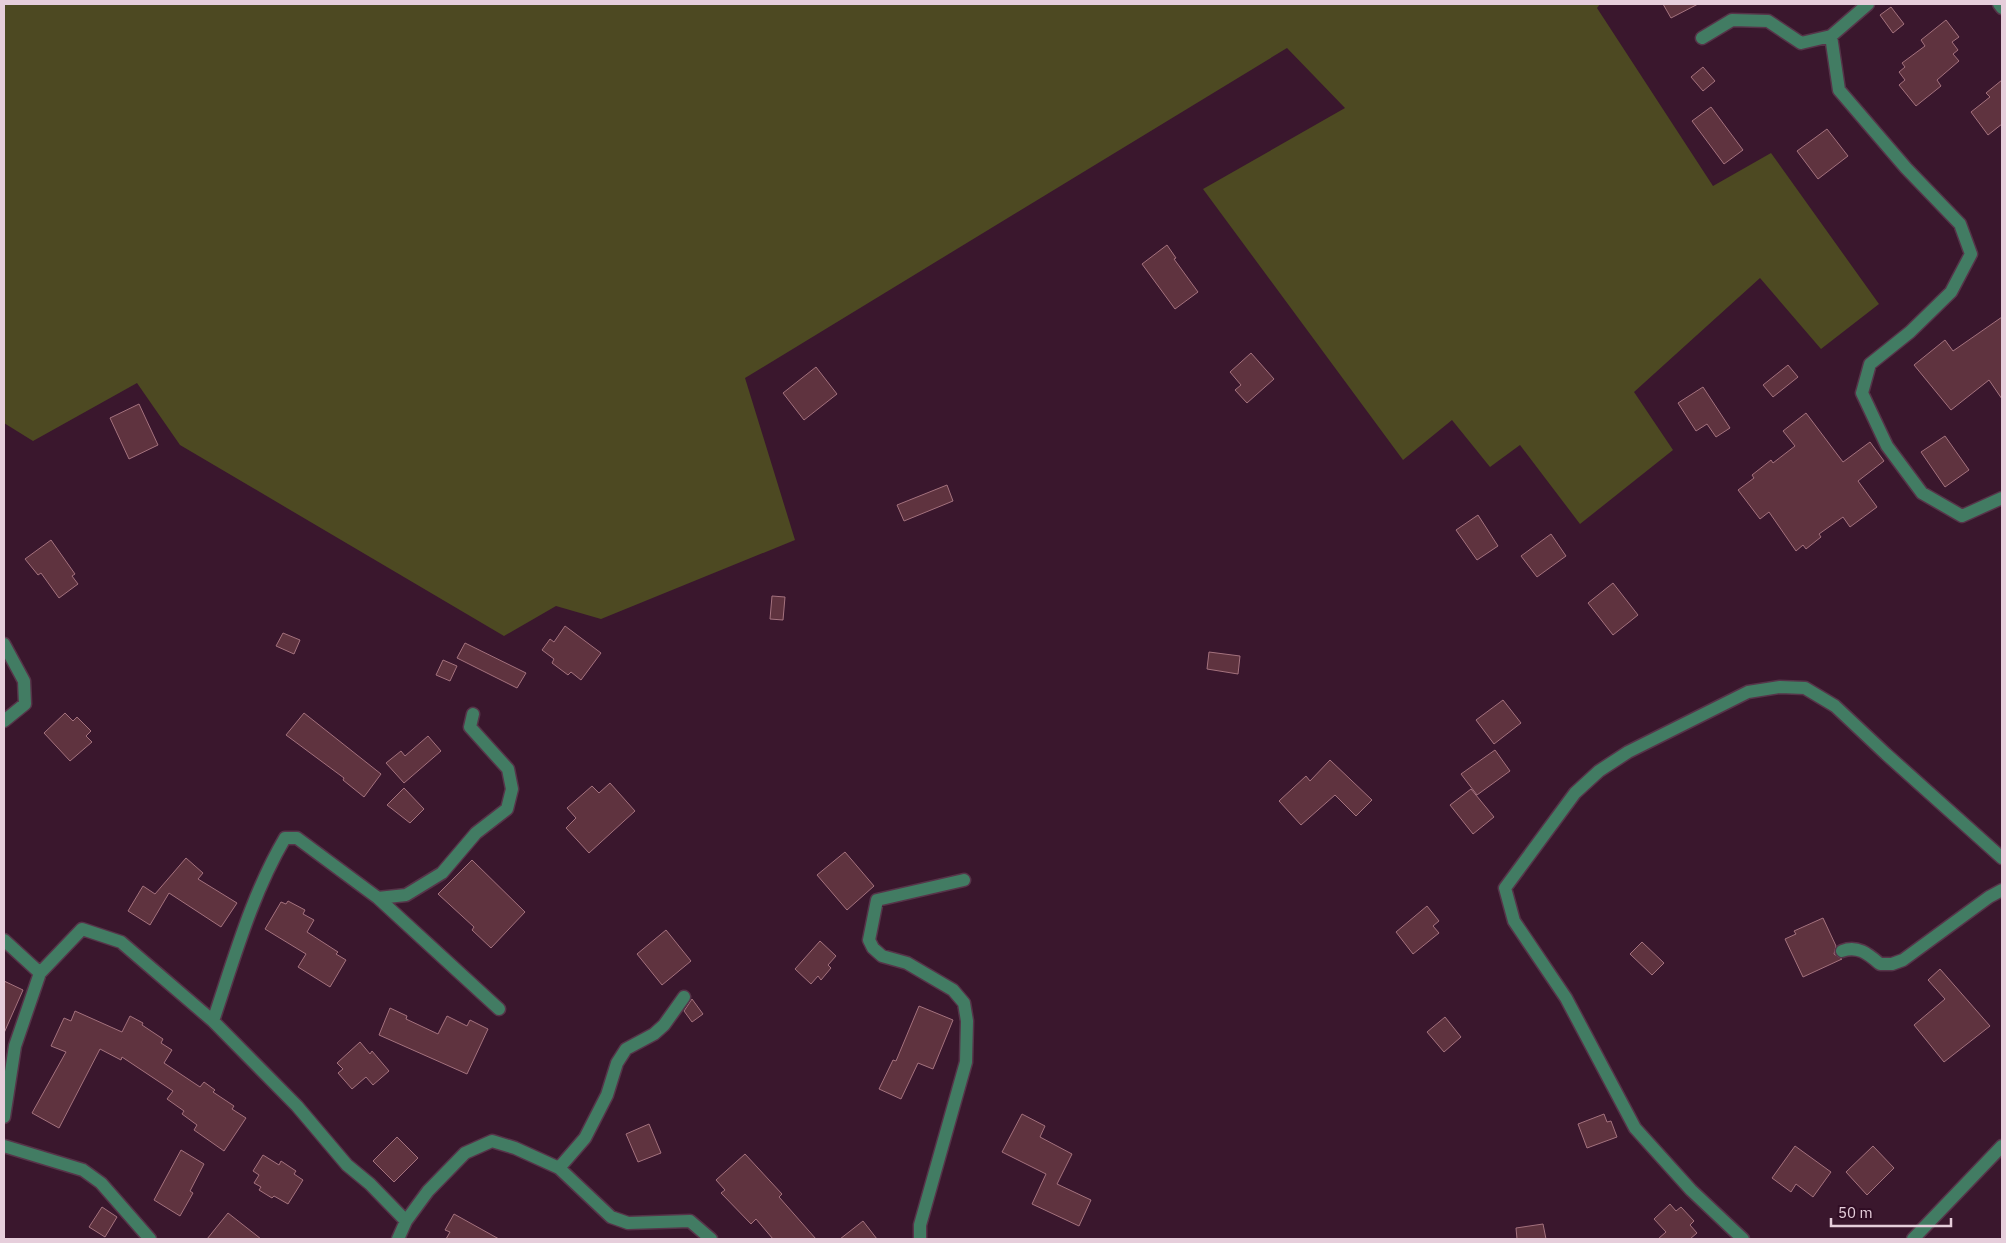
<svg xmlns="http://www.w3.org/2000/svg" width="2006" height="1243" viewBox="0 0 2006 1243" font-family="'IBM Plex Sans',sans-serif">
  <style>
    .green { fill: #4d4922 }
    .building { fill: #5f333f; stroke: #a4727e }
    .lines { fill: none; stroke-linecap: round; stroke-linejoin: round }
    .minor-casing { stroke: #563449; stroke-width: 15 }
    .minor { stroke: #427c63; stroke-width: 12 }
  </style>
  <rect width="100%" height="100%" fill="#3a172d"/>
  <path class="green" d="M4,4H1600L1597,8L1713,186L1771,153L1879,304L1821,349L1760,278L1634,392L1673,450L1580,524L1520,445L1490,467L1452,420L1403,460L1203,189L1345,108L1287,48L745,378L795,540L601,619L556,606L504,636L180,445L137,383L33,441L4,423Z"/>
  <path class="building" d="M1663,4H1698L1671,18Z
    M1891,7L1904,24L1893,33L1880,15Z
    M1946,20L1959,37L1952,42L1958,50L1953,54L1959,61L1937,80L1941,86L1916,106L1899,85L1905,80L1899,72L1905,67L1902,63L1925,46L1921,40Z
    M1703,67L1715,81L1703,91L1691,77Z
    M2002,80V124L1988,135L1971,112L1990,97L1986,93Z
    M1711,107L1743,150L1724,164L1692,121Z
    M1827,129L1848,156L1818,179L1797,151Z
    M1167,245L1176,258L1174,259L1198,292L1175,309L1142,264Z
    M2002,317V399L1989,380L1951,410L1914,365L1945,340L1953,351Z
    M1251,353L1274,379L1247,403L1235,390L1241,385L1230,372Z
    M1788,365L1798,377L1773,397L1763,385Z
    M816,367L837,394L804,420L783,393Z
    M1703,387L1730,428L1716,437L1707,424L1696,431L1678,403Z
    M139,404L158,445L129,459L110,418Z
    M1806,413L1843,462L1870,442L1884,461L1858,481L1877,507L1850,527L1843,517L1819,534L1821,537L1806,549L1803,545L1796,551L1769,512L1760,519L1738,490L1754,478L1752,475L1771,460L1773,463L1795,446L1783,431Z
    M1945,436L1969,470L1945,487L1921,452Z
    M947,485L953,501L904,521L897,505Z
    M1478,515L1498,546L1477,560L1456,530Z
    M1551,534L1566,556L1537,577L1521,556Z
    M51,540L75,574L72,576L78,584L59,598L41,573L38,575L25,559Z
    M1613,583L1638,615L1613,635L1588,603Z
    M772,596L785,597L783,620L770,619Z
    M565,626L601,653L581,680L571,672L568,675L552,663L554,659L542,650L550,639L554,642Z
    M283,633L300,640L294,654L276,646Z
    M465,643L526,673L517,688L457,658Z
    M1209,652L1240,656L1238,674L1207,669Z
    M443,660L457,666L450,681L436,675Z
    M1503,700L1521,723L1494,744L1476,720Z
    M65,713L73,721L77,717L91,731L86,736L92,742L70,761L44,733Z
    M304,713L381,774L364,797L343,780L344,778L286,735Z
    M428,736L441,751L404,783L386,763L401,751L405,756Z
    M1495,750L1510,771L1477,795L1461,774Z
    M1330,760L1372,800L1356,816L1335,795L1301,825L1279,801L1306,776L1310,781Z
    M610,783L635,811L589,853L566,828L576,818L567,808L592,786L599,793Z
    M404,788L424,809L410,823L387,805Z
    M1471,789L1494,817L1473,834L1450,805Z
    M845,852L874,886L847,910L817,875Z
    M186,858L203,873L198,879L237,903L221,927L169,893L150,925L128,911L143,886L155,894Z
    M472,860L525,912L491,948L472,930L474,927L438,894Z
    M288,901L305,910L303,914L314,920L307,932L338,952L336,954L346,960L330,987L298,967L306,954L265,929L281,902L286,904Z
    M1427,906L1439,921L1433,926L1439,933L1413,954L1396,932Z
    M1823,918L1836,946L1834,954L1842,959L1803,977L1785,939L1796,934L1794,931Z
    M666,930L691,961L662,985L637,954Z
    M820,941L836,956L828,965L831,968L821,980L818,976L811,984L795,969Z
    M1642,942L1664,963L1652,975L1630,954Z
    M1940,969L1990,1026L1944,1062L1914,1025L1945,999L1928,980Z
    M4,981L23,990L4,1033Z
    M692,999L703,1014L692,1022L684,1011Z
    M919,1006L953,1020L933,1069L918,1063L901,1099L879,1089L893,1060L896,1061Z
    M390,1008L407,1016L406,1019L438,1034L447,1016L467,1026L470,1020L488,1029L467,1074L379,1035Z
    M75,1011L122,1032L130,1016L143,1023L142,1025L163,1039L161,1043L172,1050L164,1063L200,1087L204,1082L215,1090L213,1092L234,1106L232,1109L246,1118L224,1151L194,1130L197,1125L182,1114L184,1111L167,1099L173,1091L122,1057L121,1060L100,1049L59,1128L32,1113L66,1052L51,1046L64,1018L71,1021Z
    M1445,1017L1461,1037L1444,1052L1427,1032Z
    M360,1042L370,1054L372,1051L389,1071L373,1085L366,1077L352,1089L338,1073L343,1069L337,1063Z
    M1022,1114L1045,1126L1040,1137L1072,1154L1057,1184L1091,1200L1079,1226L1032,1204L1046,1174L1002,1152Z
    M1604,1114L1607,1122L1611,1121L1617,1137L1587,1148L1578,1124Z
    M649,1124L661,1153L638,1162L626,1134Z
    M397,1137L418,1158L394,1182L373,1161Z
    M1795,1146L1831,1172L1813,1197L1796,1184L1791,1192L1772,1178Z
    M1873,1146L1894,1168L1867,1195L1846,1172Z
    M181,1150L204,1164L190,1191L193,1193L180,1216L154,1200Z
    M745,1154L782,1194L779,1197L816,1239H773L756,1219L751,1224L721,1193L725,1190L716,1180Z
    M263,1155L279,1165L281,1161L296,1171L294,1174L303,1180L288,1204L274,1196L272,1198L259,1190L261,1187L254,1183L259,1175L253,1171Z
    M1670,1204L1676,1211L1681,1207L1694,1221L1690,1225L1697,1233L1690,1239H1658L1666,1232L1654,1219Z
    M102,1207L117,1217L105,1237L89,1227Z
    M228,1213L261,1239H207Z
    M454,1214L499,1239H446L450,1232L445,1230Z
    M863,1221L877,1239H840Z
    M1543,1224L1546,1239H1517L1516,1228Z"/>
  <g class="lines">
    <g class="minor-casing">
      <path id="minor" d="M1999,4L2002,8
        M1831,36L1839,90L1906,168L1960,224L1971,254L1951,292L1910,332L1870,364L1862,393L1887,446L1922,493L1962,516L2002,498
        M1702,38L1732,20L1768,21L1801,43L1831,36L1868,4
        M4,644L24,681L25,704L4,721
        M378,898L406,895L442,873L476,833L507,809L512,789L508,769L470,727L473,714
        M4,940L40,973
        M1842,951C1858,945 1868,954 1880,964H1892L1903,960L1989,897L2002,890
        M213,1021C234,959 252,894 285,838H297L378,898L499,1009
        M4,1117L15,1046L40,973L82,929L121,942L213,1021L297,1106L347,1165L370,1184L406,1221
        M4,1146L83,1170L101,1183L150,1239
        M559,1168L585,1138L607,1095L617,1063L626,1049L654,1034L664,1025L684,997
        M398,1239L406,1221L428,1191L465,1153L492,1141L515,1148L559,1168L611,1217L628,1223L690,1221L711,1239
        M920,1239V1225L966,1062L967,1021L964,1003L953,990L907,963L882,956L873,948L869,940L877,900L964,880
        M1743,1239L1691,1190L1635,1128L1566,998L1514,921L1505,888L1575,793L1599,771L1628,752L1748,692L1780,687L1805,688L1835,706L1886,754L2002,858
        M1913,1239L2002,1146"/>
    </g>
    <use href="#minor" class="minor"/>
  </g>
  <rect width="2006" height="1243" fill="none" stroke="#e6cedb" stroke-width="10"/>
  <path d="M1831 1218v8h120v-8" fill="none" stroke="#e6cedb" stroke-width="2.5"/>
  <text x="1838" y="1218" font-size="15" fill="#e6cedb" stroke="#300d24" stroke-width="4" paint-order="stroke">50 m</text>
</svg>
